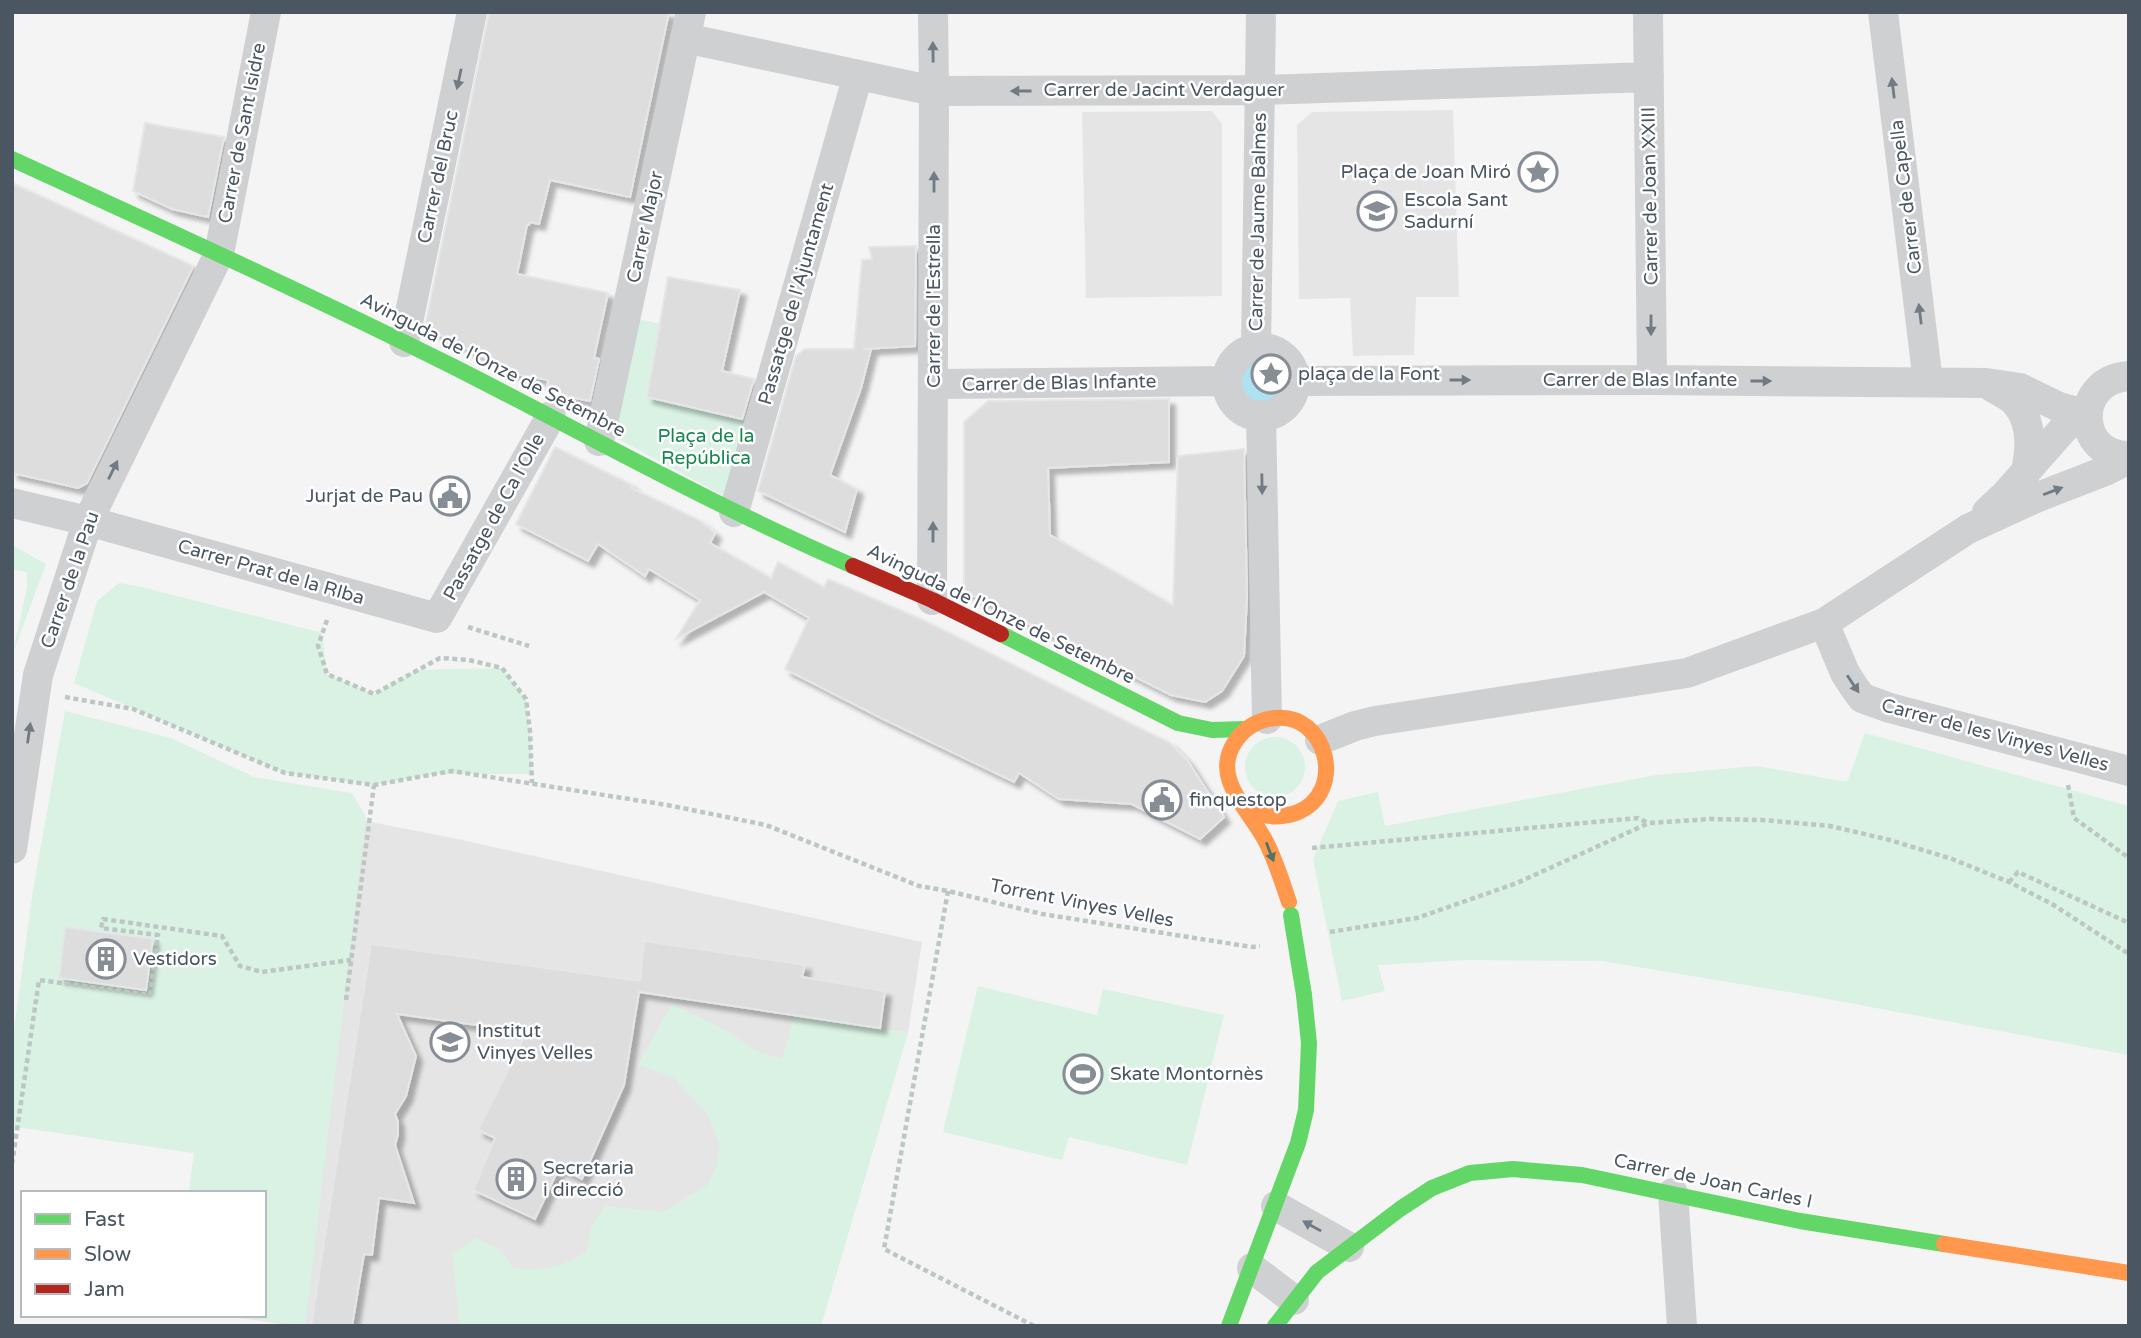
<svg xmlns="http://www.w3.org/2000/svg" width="2141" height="1338" viewBox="0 0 2141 1338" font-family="'Varela Round',sans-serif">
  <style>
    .education { fill: #e6e5e6 }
    .green { fill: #d9f2e3 }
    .water { fill: #aee2f0 }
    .building { fill: #ddddde; stroke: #e5e6e7; stroke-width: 2; filter: url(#shadow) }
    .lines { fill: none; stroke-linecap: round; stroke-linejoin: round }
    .path { stroke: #bcc7c4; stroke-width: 4.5; stroke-dasharray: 5 3.5; stroke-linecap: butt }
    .street { stroke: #ced0d2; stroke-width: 30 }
    .fast { stroke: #63d668; stroke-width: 16 }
    .slow { stroke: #ff974d; stroke-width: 16 }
    .jam { stroke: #b3261e; stroke-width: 16 }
    .fast-bridge { stroke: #63d668; stroke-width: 16 }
    .oneway { fill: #727b83 }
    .oneway2 { fill: #507663 }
    .labels { text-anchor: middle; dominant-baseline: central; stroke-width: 5; stroke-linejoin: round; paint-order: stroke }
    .street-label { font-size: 19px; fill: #4a5661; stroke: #fff }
    .poi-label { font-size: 19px; fill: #4a5661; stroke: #fff; text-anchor: start }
    .park-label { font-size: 19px; fill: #17864f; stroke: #fff }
  </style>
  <defs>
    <filter id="shadow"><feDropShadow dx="6" dy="6" stdDeviation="2" flood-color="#0004"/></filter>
  </defs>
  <rect width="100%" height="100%" fill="#f4f4f4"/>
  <path class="education" d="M1453,110L1459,297H1416L1414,355L1353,356L1350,298L1299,299L1297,125L1312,112Z
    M1212,111L1222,124V296L1086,298L1082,112Z
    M56,761L453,838L922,942L908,1033L890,1030L826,1252L809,1326H293L223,1315H264V1193H189L194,1153L12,1126Z"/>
  <path class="green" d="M634,318L660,324L648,397L750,421L728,498L609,434Z
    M12,545L46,564L13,653L27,587V572L12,569Z
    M119,583L142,587L322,633L327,674L374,694L416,670L502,668L526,699L530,731L532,774H437L374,785L285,773L74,683L97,601Z
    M65,711L171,738L254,777L352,793L366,817L305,1326L223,1315H264V1193H189L194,1153L12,1126V1044L33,890Z
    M1865,733L2129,806V1055L1806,995L1602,961L1465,960L1378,965L1385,991L1342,1001L1313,859L1338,801L1378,792L1385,826L1656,775L1757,766L1847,782Z
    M1245 767a30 30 0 1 1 60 0a30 30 0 1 1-60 0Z
    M978,986L1097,1015L1103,989L1224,1015L1187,1165L1069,1137L1062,1160L943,1132Z
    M672,1004L729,1032L754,1050L782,1059L795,1014L908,1033L821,1326H460L452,1254L476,1238L500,1250L513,1268C546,1271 559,1268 587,1252L591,1227L605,1206L663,1212L706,1186L716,1168L720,1145L707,1113L673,1077L638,1065Z"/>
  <path class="water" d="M1234 381a24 24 0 1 1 48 0a24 24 0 1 1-48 0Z"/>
  <path class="building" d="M489,12H669L630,197L550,180L539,224L530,222L529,225H527L517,274L608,293L594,358L599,359L590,401L556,394L547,389L548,380L516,374L425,327Z
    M145,123L224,137L208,217L172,209L133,191Z
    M12,183L191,265L192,269L87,483L78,488L12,473Z
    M916,246L915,346L863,349H871L861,388L830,475L857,489L845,532L758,491L796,356L805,349H854L862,260L872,259L869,247Z
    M668,277L740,290L722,371L754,379L742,419L647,397Z
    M1169,399V462L1048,468L1050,535L1173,605L1178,456L1244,449L1247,596L1244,656L1222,691L1205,702L1171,695L964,591V422L988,401Z
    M555,447L632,485L631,488L699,520L715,533L710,543L771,578L778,562L824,587L828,579L923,620L1170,743L1187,760L1224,817L1200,839L1132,804L1059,799L1019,773L1014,782L883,719L785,669L809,618L764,592L676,639L700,600L649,569L645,576L598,544L588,561L516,524Z
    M65,927L153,939L146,990L59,978Z
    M644,941L805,965L802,977L885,991L880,1028L639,992L624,1085L582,1179L559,1168L535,1219L473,1190L495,1138L478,1130L527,1032L397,1014L416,1056L406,1096L395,1114L398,1122V1134L395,1145L414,1203L379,1198L372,1255L364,1254L352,1326H311L371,944L640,981Z"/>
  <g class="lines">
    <path class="path" d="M327,620L318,646L327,674L374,694L440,658L469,660L502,668L526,699L530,731L532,783
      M468,627L529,646
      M65,697L133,709L285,773L374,785L452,771L667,805L766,825L919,886L948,891L1042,914L1252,947L1260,946
      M2068,785L2074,818L2129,858
      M1312,848L1638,818L1648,823
      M2009,882L2018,872L2129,923
      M948,891L884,1249L1034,1326
      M1330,932L1417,918L1517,883L1649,823L1711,819L1762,820L1830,826L1890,840L1952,859L2009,882L2052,904L2129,954
      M346,1000L374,785
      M12,1164L39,980L150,995L158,935L101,928L103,919L222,936L240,966L262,972L351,960"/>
    <path class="street" d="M1648,12L1652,380
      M1883,12L1928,382
      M685,38L934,91L1261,90L1649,77
      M404,342L472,12
      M1227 382a34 34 0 1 1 68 0a34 34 0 1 1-68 0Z
      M1256,349L1261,12
      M2129,376C2072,380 2076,457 2129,456
      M1294,381L1652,380L1986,383L2020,388L2059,407L2087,415
      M933,384L1227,381
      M1992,387C2000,392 2010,396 2016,403C2033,423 2031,451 2025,474
      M1261,415L1267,719
      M599,441L691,12
      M12,503L88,521L437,618L551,416
      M734,512L858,75
      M1987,512L2007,493L2066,426L2087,418
      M932,600L934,91L933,12
      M1824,623L1845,673L1854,687L1862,698L1890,708L2129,771
      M1320,740L1355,726L1375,721L1687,673L1824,623L1968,529L2038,497L2105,471L2129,459
      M12,849L38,675L88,521L219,254L266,12
      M1673,1193L1682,1326
      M1276,1206L1349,1247
      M1252,1268L1294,1300"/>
    <path class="fast" d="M12,159C160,227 308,294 454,367C586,434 716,507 853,566
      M1001,634L1178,723L1212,730L1245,729
      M1229,1326L1298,1143L1306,1110L1309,1043L1304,995
      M1275,1326L1317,1272L1400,1209L1432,1188L1470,1173L1513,1169L1582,1175L1800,1221L1944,1244"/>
    <path class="slow" d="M1245,806C1251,809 1258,813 1265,815C1275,818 1286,816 1296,813C1348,793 1327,712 1275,718C1258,720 1244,728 1235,742C1210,779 1251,811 1266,842C1276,861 1282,882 1289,902
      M1944,1244L2129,1273"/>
    <path class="jam" d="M853,566L932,600L1001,634"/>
    <path class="fast-bridge" d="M1291,915L1304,995"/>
  </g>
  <defs><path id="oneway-solid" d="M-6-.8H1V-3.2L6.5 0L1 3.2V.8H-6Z" transform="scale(1.75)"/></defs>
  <g class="oneway">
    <use href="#oneway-solid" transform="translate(933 52) rotate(-91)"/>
    <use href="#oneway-solid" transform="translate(459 79) rotate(102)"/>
    <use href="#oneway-solid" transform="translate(1893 88) rotate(-97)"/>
    <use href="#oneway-solid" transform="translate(1021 91) rotate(180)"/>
    <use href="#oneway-solid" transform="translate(934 182) rotate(-90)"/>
    <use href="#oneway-solid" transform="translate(1920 314) rotate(-97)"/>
    <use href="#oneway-solid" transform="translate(1651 325) rotate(90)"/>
    <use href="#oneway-solid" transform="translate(1460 380)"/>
    <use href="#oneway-solid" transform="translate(1761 381)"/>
    <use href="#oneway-solid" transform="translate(113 470) rotate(-64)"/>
    <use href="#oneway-solid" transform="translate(1262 484) rotate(89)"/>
    <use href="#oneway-solid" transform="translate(2053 491) rotate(-21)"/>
    <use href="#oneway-solid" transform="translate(933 532) rotate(-90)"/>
    <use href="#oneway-solid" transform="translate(1853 684) rotate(56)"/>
    <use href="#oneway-solid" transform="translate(29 733) rotate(-82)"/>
    <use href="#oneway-solid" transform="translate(1312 1226) rotate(-151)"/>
  </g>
  <use class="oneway2" href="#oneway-solid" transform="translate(1270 852) rotate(69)"/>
  <defs>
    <g id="sight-ring" transform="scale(2.0125)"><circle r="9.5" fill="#fff" stroke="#868d94" stroke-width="1.5"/><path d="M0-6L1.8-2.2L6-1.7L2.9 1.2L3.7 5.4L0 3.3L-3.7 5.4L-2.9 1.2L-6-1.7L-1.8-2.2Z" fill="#868d94"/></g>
    <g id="school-ring" transform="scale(2.0125)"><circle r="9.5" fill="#fff" stroke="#868d94" stroke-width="1.5"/><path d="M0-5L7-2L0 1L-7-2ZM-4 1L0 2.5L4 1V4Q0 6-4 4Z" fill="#868d94"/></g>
    <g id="civic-ring" transform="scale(2.0125)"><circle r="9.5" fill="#fff" stroke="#868d94" stroke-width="1.5"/><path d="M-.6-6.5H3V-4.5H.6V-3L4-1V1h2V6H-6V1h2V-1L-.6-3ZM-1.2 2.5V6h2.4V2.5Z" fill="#868d94"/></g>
    <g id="building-ring" transform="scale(2.0125)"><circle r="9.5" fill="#fff" stroke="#868d94" stroke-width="1.5"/><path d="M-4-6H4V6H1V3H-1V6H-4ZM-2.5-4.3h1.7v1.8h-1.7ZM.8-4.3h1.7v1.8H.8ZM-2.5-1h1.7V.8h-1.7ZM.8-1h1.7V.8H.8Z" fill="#868d94"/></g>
    <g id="stadium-ring" transform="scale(2.0125)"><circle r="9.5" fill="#fff" stroke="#868d94" stroke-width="1.5"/><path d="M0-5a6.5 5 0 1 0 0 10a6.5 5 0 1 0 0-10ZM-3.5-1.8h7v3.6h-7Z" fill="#868d94"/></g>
  </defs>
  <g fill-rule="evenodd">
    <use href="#sight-ring" x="1538" y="172"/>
    <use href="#school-ring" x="1377" y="211"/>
    <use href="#sight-ring" x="1271" y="374"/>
    <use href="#civic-ring" x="450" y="496"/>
    <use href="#civic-ring" x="1162" y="800"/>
    <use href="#building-ring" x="106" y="959"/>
    <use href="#school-ring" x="450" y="1042"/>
    <use href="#stadium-ring" x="1083" y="1074"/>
    <use href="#building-ring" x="516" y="1179"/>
  </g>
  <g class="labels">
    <g class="street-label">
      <text x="1164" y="90">Carrer de Jacint Verdaguer</text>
      <text transform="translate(242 133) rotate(-79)">Carrer de Sant Isidre</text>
      <text transform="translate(438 177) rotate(-78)">Carrer del Bruc</text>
      <text transform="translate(1650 196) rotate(-91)">Carrer de Joan XXIII</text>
      <text transform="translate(1906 197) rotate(-97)">Carrer de Capella</text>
      <text transform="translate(1258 222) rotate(-89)">Carrer de Jaume Balmes</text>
      <text transform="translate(645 227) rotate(-78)">Carrer Major</text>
      <text transform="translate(796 294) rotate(-74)">Passatge de l'Ajuntament</text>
      <text transform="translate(934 306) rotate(-90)">Carrer de l'Estrella</text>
      <text transform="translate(493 365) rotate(27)">Avinguda de l'Onze de Setembre</text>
      <text x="1640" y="380">Carrer de Blas Infante</text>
      <text transform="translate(1059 383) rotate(-1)">Carrer de Blas Infante</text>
      <text transform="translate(494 517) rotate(-61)">Passatge de Ca l'Olle</text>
      <text transform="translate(271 572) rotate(16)">Carrer Prat de la RIba</text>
      <text transform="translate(70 580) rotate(-71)">Carrer de la Pau</text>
      <text transform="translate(1001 614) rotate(26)">Avinguda de l'Onze de Setembre</text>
      <text transform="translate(1995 735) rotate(15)">Carrer de les Vinyes Velles</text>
      <text transform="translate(1082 903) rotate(11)">Torrent Vinyes Velles</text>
      <text transform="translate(1713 1181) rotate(12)">Carrer de Joan Carles I</text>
    </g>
    <g class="poi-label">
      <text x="1511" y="172" text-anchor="end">Plaça de Joan Miró</text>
      <text x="1404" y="200">Escola Sant<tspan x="1404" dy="22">Sadurní</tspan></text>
      <text x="1298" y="374">plaça de la Font</text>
      <text x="423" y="496" text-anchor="end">Jurjat de Pau</text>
      <text x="1189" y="800">finquestop</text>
      <text x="133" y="959">Vestidors</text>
      <text x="477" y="1031">Institut<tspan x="477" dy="22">Vinyes Velles</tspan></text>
      <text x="1110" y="1074">Skate Montornès</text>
      <text x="543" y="1168">Secretaria<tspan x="543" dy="22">i direcció</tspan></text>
    </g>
    <g class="park-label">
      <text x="706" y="436">Plaça de la<tspan x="706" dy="22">República</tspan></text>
    </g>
  </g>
  <rect width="2141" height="1338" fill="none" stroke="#4a5661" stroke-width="28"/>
  <rect x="21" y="1191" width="245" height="126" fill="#ffffff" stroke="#b7bbc0" stroke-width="2"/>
  <rect x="35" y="1214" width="35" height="10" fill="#63d668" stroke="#b7bbc0" stroke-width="2"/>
  <text x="84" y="1226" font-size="21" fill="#4a5661">Fast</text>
  <rect x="35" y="1249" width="35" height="10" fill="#ff974d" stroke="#b7bbc0" stroke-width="2"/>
  <text x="84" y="1261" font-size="21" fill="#4a5661">Slow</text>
  <rect x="35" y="1284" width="35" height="10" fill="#b3261e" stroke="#b7bbc0" stroke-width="2"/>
  <text x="84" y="1296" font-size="21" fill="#4a5661">Jam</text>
</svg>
